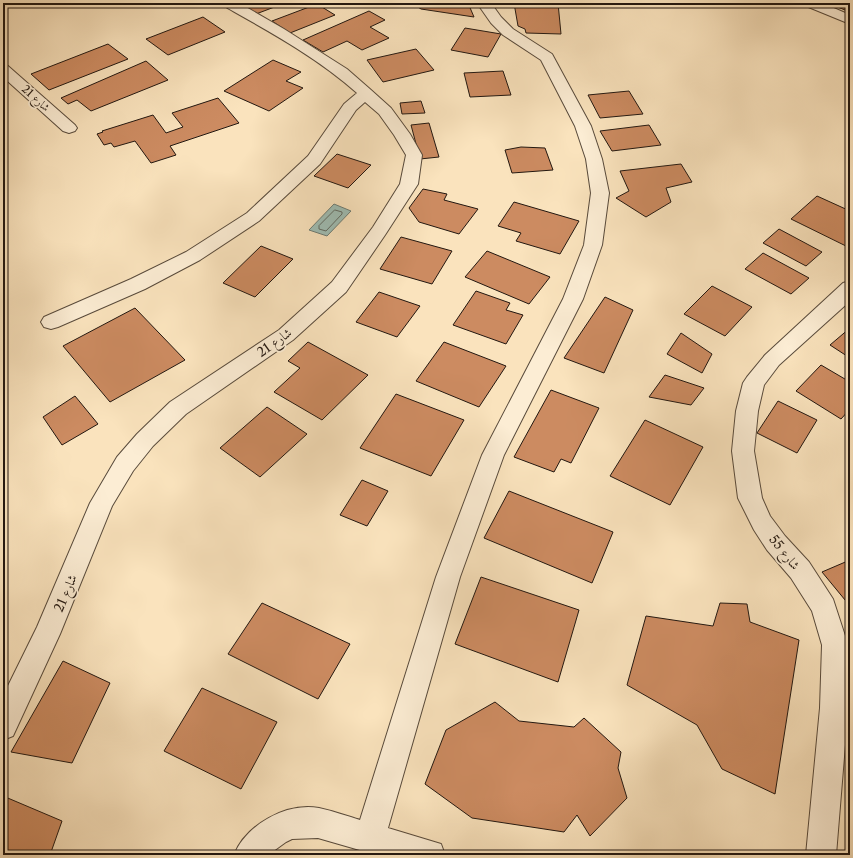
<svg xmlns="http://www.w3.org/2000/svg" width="853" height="858" viewBox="0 0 853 858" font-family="'Libre Caslon Text',Amiri,serif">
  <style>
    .water { fill: #9fbeb5; stroke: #6d7b73 }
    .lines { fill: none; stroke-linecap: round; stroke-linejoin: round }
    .shore { stroke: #606a62; stroke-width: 1 }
    .building { fill: #cc8b61; stroke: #221710 }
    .minor-casing { stroke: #584a3b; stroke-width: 2 }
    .minor { fill: #fcedd4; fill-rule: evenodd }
    .labels { text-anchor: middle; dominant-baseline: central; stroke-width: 3.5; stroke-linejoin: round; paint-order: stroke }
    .far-street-label { font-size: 11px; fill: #221710; stroke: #fcedd4 }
    .street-label { font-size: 13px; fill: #221710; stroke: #fcedd4 }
  </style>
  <rect width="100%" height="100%" fill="#fae3bd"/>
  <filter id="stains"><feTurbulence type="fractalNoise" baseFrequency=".005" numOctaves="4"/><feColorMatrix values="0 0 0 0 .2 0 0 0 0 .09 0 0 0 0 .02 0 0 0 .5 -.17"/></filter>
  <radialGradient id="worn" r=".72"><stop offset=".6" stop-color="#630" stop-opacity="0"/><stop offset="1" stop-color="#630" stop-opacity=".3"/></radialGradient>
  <path class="water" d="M334,204L351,211L327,236L309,230Z"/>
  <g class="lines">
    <path class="shore" d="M335,210L342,212V214L326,231L319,229V226Z"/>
  </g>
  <path class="building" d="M238,3H285L256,14Z
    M412,3H468L474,17L421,9Z
    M514,3H558L561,34L526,33L525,29L518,26Z
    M840,3H850V12L835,6Z
    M317,4L335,15L290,33L272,21Z
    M369,11L385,20L370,27L389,38L362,50L347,41L323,52L303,40Z
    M203,17L225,32L168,55L146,39Z
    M465,28L501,34L488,57L451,50Z
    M108,44L128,59L49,90L31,74Z
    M416,49L434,70L383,82L367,60Z
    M273,60L301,72L286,81L303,88L269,111L224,91Z
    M146,61L168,80L91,111L77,100L68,104L61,98Z
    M503,71L511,95L470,97L464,73Z
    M629,91L643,114L600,118L588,95Z
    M218,98L239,123L170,146L176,155L151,163L135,141L114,147L111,143L104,145L97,134L103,132L102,131L153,115L166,133L183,127L172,113Z
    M421,101L425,113L402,114L400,103Z
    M429,123L439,157L420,159L411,125Z
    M649,125L661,145L612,151L600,131Z
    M521,147L545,148L553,170L512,173L505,150Z
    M337,154L371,165L348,188L314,176Z
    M681,164L692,182L666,188L671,202L646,217L616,198L629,191L620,171Z
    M423,189L447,194L444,200L478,209L459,234L419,222L409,208Z
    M817,196L850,211V248L791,219Z
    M514,202L579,221L560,254L516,241L521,233L498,226Z
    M779,229L822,252L806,266L763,243Z
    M401,237L452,251L432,284L380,269Z
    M261,246L293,259L255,297L223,283Z
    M487,251L550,277L529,304L465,277Z
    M763,253L809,278L791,294L745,269Z
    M712,286L752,307L725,336L684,314Z
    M476,291L510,303L506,310L523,315L506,344L453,325Z
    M379,292L420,306L397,337L356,322Z
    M605,297L633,310L604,373L564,358Z
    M135,308L185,360L110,402L63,346Z
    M850,328V358L830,345Z
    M681,333L712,354L702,373L667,354Z
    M308,342L368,375L322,420L274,392L300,368L288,361Z
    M444,342L506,366L479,407L416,381Z
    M821,365L850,382V409L841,419L796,391Z
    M665,375L704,388L691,405L649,397Z
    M551,390L599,408L571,463L561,459L554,472L514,457Z
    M396,394L464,420L431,476L360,448Z
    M75,396L98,424L62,445L43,417Z
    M778,401L817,420L797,453L757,433Z
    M267,407L307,434L260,477L220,448Z
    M645,420L703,447L670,505L610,476Z
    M362,480L388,491L367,526L340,515Z
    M509,491L613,532L592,583L484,538Z
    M850,560V606L822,572Z
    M481,577L579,610L558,682L455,644Z
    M262,603L350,644L318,699L228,654Z
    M720,603L747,604L750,622L799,640L775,794L722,769L697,725L627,685L646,616L713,626Z
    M63,661L110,683L72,763L11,752Z
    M202,688L277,722L241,789L164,751Z
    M495,702L519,721L574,727L584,718L621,752L618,768L627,798L590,836L577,815L564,832L472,818L425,784L446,730Z
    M3,796L62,821L50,855H3Z"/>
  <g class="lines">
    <g class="minor-casing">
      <path id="minor" d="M222,3H239L284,29L347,69L371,90L391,108L410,134L422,155L418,184L385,235L346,292L293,340L186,414L153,446L133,471L112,506L60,634L13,736L3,740V696L37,627L90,503L117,457L137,434L170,402L279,330L332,282L373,227L400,184L406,155L394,135L379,114L365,102L356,110L320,164L259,221L200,260L145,289L58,327L51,329L44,327L41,322L44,317L131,279L186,252L247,213L308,156L344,104L357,93C318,58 270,32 224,6Z
        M477,3H491L501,17L513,29L552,54L591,126L602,159L609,193L602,245L583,299L504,455L460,577L388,828L441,844L445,855H377L318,838L292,839L286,842L268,855H234C246,825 286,802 319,808C333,811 347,816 360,820L436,577L482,455L563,299L584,245L591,193L586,159L575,126L541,60L503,35L491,23Z
        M804,3H822L850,15V24L806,6Z
        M3,65L8,66L75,125L77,128L75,131L69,133L63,131L3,77Z
        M850,281V301L779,365L764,385L758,411L754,451L762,498L770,516L785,536L809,562L833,599L848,645V708L836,855H806L820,708L822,645L812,611L791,578L767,550L754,530L738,498L732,451L736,411L743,383L747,377L765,355L843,283Z"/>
    </g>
    <use href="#minor" class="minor"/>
  </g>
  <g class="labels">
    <g class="far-street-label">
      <text transform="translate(36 98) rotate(42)">شارع 21</text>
    </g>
    <g class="street-label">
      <text transform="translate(274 342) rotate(-36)">شارع 21</text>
      <text transform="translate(785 552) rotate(51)">شارع 55</text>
      <text transform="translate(65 593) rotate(-67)">شارع 21</text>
    </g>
  </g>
  <rect width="853" height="858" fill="none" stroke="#fae3bd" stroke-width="16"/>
  <rect x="4" y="4" width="845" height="850" fill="none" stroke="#221710" stroke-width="2"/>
  <rect x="8" y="8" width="837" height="842" fill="none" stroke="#221710"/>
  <rect width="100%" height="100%" filter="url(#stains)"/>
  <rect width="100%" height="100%" fill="url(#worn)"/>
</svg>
